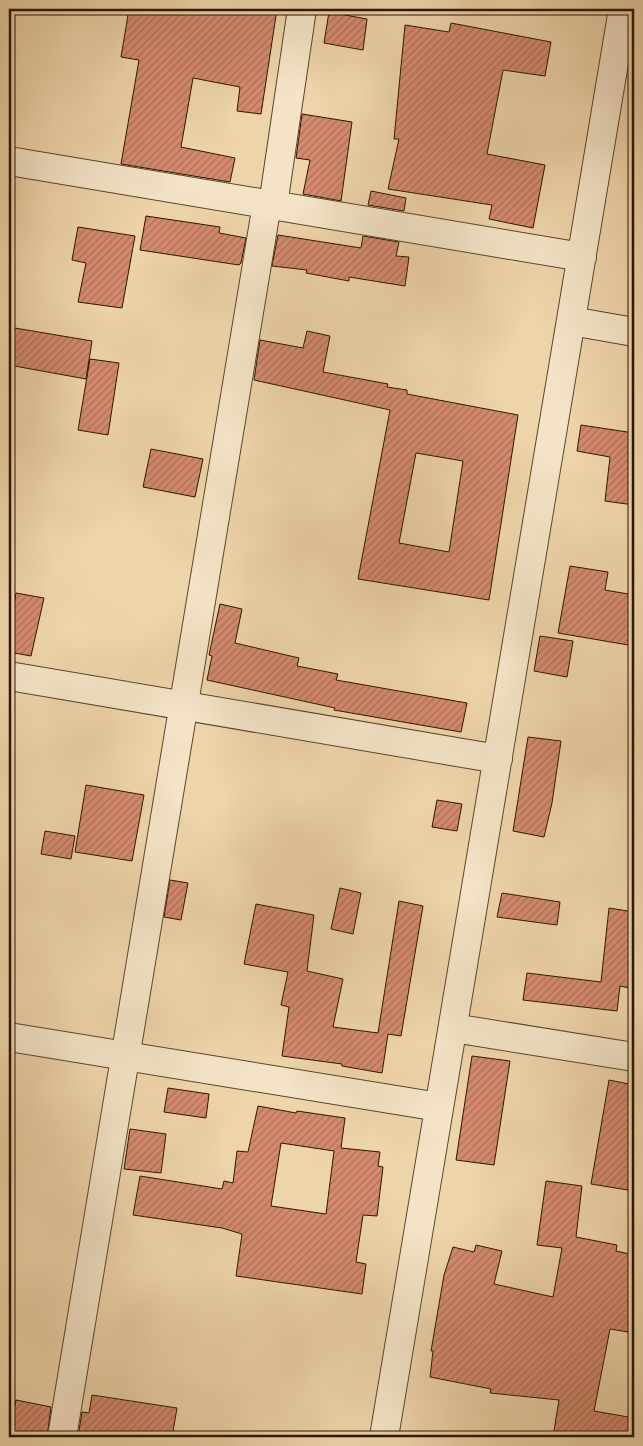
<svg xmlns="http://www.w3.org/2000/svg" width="643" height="1446" viewBox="0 0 643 1446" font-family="'IM FELL French Canon',serif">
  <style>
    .building { fill: url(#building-hatch); stroke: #291700; fill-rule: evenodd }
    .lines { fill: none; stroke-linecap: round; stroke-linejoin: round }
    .street-casing { stroke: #5a462a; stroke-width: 30 }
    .street { stroke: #f4e3c7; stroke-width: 28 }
  </style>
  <defs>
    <pattern id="building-hatch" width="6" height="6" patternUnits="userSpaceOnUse" patternTransform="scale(1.25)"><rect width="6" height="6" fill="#d58a6f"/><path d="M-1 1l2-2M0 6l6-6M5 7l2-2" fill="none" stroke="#ad7059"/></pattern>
  </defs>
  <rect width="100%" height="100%" fill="#eed4a9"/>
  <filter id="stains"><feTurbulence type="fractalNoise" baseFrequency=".004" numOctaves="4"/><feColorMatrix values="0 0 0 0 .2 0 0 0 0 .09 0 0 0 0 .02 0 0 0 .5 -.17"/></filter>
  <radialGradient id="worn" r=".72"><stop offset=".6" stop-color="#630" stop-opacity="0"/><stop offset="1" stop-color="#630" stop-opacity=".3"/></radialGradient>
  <path class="building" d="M129,9H277L261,114L237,111L240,87L193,78L181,147L235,158L230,182L121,164L139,60L121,57Z
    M329,12L367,19L363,50L324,43Z
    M451,23L551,42L545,76L503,70L487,154L545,165L533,228L489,219L492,205L388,189L399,139H394L405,25L449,32Z
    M302,114L352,122L341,201L303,194L310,160L296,158Z
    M371,191L406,198L404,211L368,205Z
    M146,216L220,227L219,233L246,238L241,263L239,265L140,250Z
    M78,227L135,236L122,308L78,302L86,263L72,260Z
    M278,235L361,248L363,236L399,242L396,256L409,257L405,286L349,277V281L306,273L307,270L272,266Z
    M9,327L92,341L86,379L9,365Z
    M307,331L330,336L323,372L388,384L387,387L407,390V394L518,415L489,600L358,579L390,410L254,380L260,340L303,348ZM416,453L463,461L449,552L399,543Z
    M90,359L119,363L108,435L78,430Z
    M581,425L634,433V505L605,501L610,457L577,451Z
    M151,449L203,459L195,497L143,487Z
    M570,566L608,572L605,590L634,595V646L558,633Z
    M16,593L44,598L31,656L9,652V636Z
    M220,604L242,609L235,643L299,658L297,666L338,674L336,680L467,703L461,732L334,710L335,708L207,680L212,656L209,655Z
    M540,636L573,641L567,677L534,671Z
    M528,737L561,741L552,803L544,837L513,831Z
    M86,785L144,795L132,861L75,852Z
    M437,800L462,804L457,831L432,827Z
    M45,831L75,836L71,859L41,854Z
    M170,880L188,883L181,920L164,917Z
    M340,888L361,893L353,934L331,929Z
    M502,893L560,902L557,925L497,917Z
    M399,901L423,906L401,1036L388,1034L382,1073L342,1066V1064L282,1056L289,1007L281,1005L288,972L244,964L256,904L314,915L307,971L343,979L333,1027L378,1033Z
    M609,908L634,912V989L620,986L617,1011L523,1000L527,973L601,982Z
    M472,1056L510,1061L494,1165L456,1160Z
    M609,1080L634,1085V1152L628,1190L591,1184Z
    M168,1088L209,1094L206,1118L164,1112Z
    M258,1106L296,1113L297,1111L345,1118L341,1148L380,1152L378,1166L383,1167L377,1216L363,1215L356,1262L366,1264L362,1294L236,1276L242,1234L222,1228L133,1215L140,1176L222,1189L224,1181L233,1183L237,1151L248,1152ZM281,1143L334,1151L326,1214L271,1206Z
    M130,1129L166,1134L161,1173L124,1169Z
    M546,1181L582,1186L576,1237L617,1245L616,1251L634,1255V1333L610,1329L594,1411L634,1418V1437H553L559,1400L490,1393L491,1389L430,1377L433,1351H431L444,1275L453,1247L474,1252L476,1245L502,1251L494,1284L553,1297L562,1248L537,1245Z
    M92,1395L177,1408L172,1437H78L82,1412L89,1413Z
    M16,1400L51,1407L47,1437H9Z"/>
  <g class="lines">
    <g class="street-casing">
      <path id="street" d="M9,161L582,257
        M273,205L302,9
        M571,321L634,332
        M9,676L498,759
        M453,1028L634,1057
        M9,1037L439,1107
        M62,1437L267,204
        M384,1437L623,9"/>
    </g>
    <use href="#street" class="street"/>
  </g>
  <rect width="643" height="1446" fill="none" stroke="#eed4a9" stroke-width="30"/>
  <rect x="10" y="10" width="623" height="1426" fill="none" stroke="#291700" stroke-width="2.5"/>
  <rect x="15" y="15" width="613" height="1416" fill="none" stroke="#291700"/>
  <rect width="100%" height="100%" filter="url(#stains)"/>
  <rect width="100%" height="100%" fill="url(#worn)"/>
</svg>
